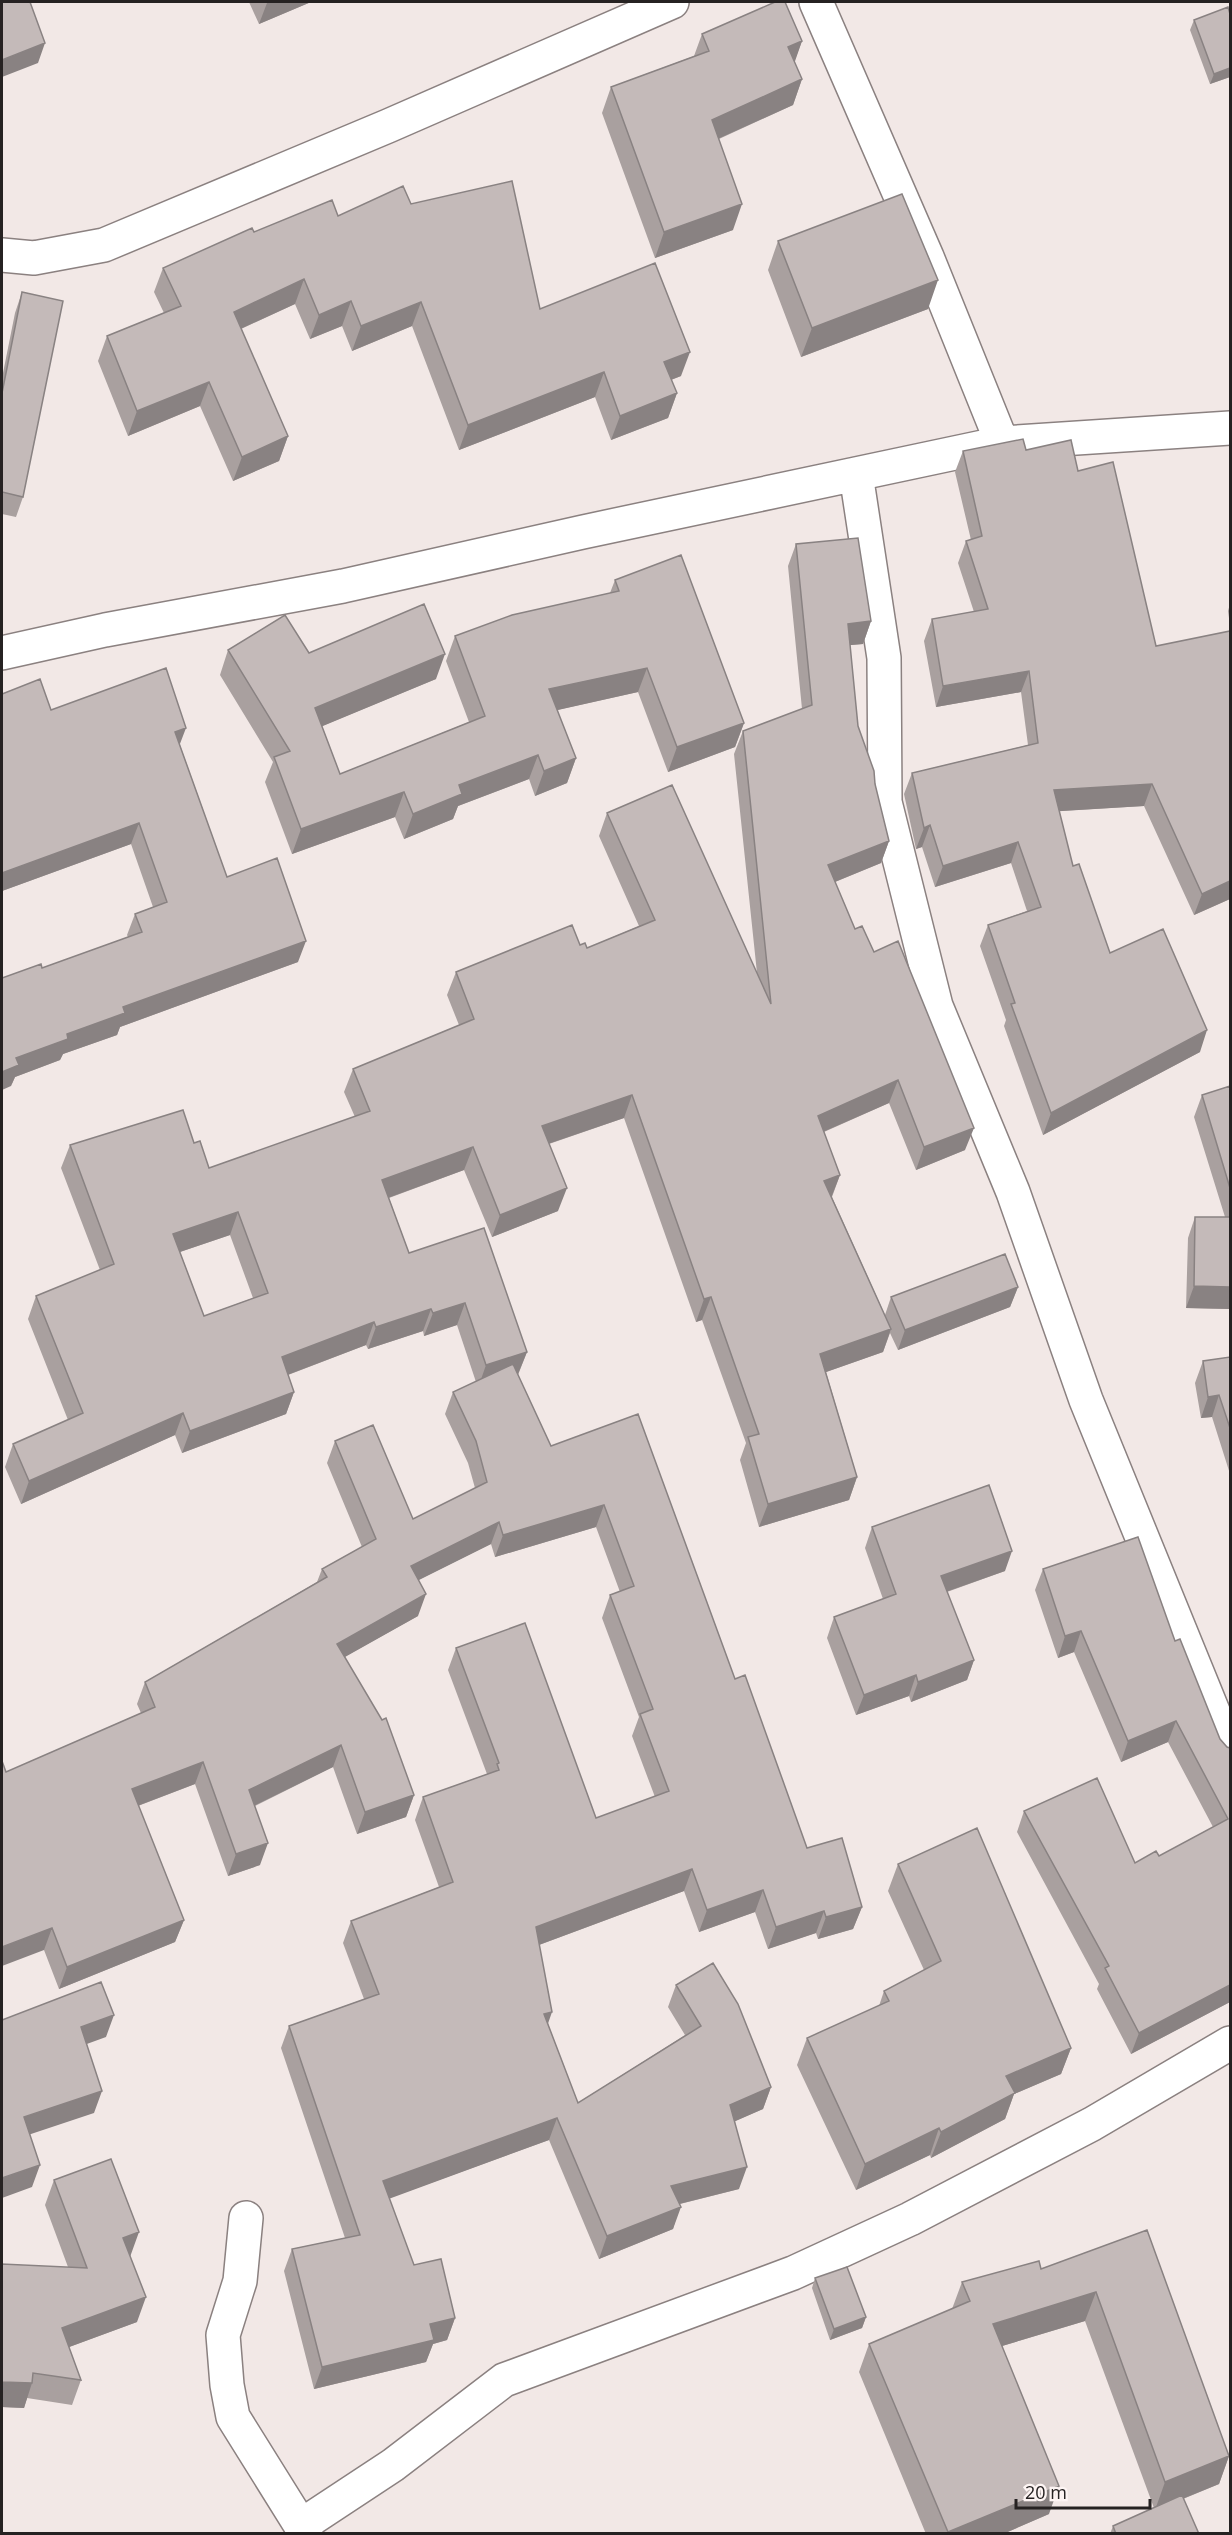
<svg xmlns="http://www.w3.org/2000/svg" width="1232" height="2535" viewBox="0 0 1232 2535" font-family="'Open Sans',sans-serif">
  <style>
    .lines { fill: none; stroke-linecap: round; stroke-linejoin: round }
    .minor-casing { stroke: #8b8180; stroke-width: 36 }
    .minor { stroke: #fff; stroke-width: 33 }
    .wall { fill: #a9a09f; fill-rule: evenodd }
    .shaded-wall { fill: #898282 }
    .building { fill: #c4bab9; stroke: #898282; stroke-width: 1.5; fill-rule: evenodd }
  </style>
  <rect width="100%" height="100%" fill="#f2e8e6"/>
  <g class="lines">
    <g class="minor-casing">
      <path id="minor" d="M816,2L927,257L1002,443
        M2,255L34,258L104,245L388,126L672,2
        M856,474L884,658L885,802L936,1006L1013,1192L1086,1400L1230,1753
        M2,653L105,630L343,586L583,532L1002,443L1230,428
        M246,2218L240,2281L223,2335L227,2385L233,2417L306,2534
        M302,2525L393,2465L504,2380L793,2273L910,2219L1092,2124L1230,2043"/>
    </g>
    <use href="#minor" class="minor"/>
  </g>
  <path class="wall" d="M249,2H311L259,24Z
    M1194,20L1230,77L1210,84L1190,30Z
    M702,34L802,41L794,62L802,79L793,105L719,139L733,230L655,258L602,113L611,87L694,56Z
    M411,204L540,309L681,376L671,380L677,393L668,418L611,440L595,397L459,450L412,326L352,351L342,326L310,339L295,304L241,329L288,436L279,461L233,481L200,406L128,436L98,361L107,336L164,313L154,292L163,268L254,232Z
    M778,241L928,309L801,357L768,270Z
    M22,292L23,497L16,517L2,514V378L15,313Z
    M1026,450L1078,471L1156,646L1230,899L1194,915L1144,806L1059,811L1073,866L1110,953L1200,1052L1043,1135L1004,1026L1006,1020L980,946L988,925L1027,911L1011,863L935,887L922,847L916,849L904,794L912,773L1028,745L1021,692L936,707L924,641L932,619L974,612L958,563L966,541L971,540L955,472L963,451Z
    M796,544L871,621L863,644L850,645L858,726L875,784L889,841L881,863L835,882L855,929L965,1150L916,1170L889,1103L824,1132L840,1175L832,1197L885,1315L891,1297L1018,1287L1010,1307L898,1350L890,1333L883,1352L826,1372L857,1477L849,1500L759,1527L740,1460L746,1443L702,1320L696,1322L624,1118L549,1144L558,1211L492,1237L464,1170L389,1198L409,1253L527,1352L518,1375L551,1446L638,1414L735,1679L807,1848L862,1907L853,1929L818,1939L816,1933L768,1949L755,1912L699,1932L684,1891L539,1945L548,2024L578,2103L685,2035L668,2007L676,1985L771,2087L763,2109L735,2121L739,2189L680,2204L673,2229L599,2259L549,2140L389,2198L414,2265L455,2318L447,2340L433,2344L426,2362L314,2389L284,2271L292,2249L345,2238L281,2048L289,2026L364,1999L343,1943L351,1921L439,1887L415,1820L423,1797L487,1774L448,1670L456,1648L596,1818L655,1797L632,1736L639,1717L602,1618L610,1595L620,1592L596,1527L495,1557L491,1544L418,1580V1616L344,1657L414,1795L406,1817L357,1834L333,1767L255,1806L260,1865L228,1876L195,1784L138,1806L184,1920L175,1942L59,1989L44,1950L6,1772L141,1713L137,1704L145,1682L317,1582L322,1569L362,1547L327,1463L335,1441L413,1519L475,1488L468,1463L445,1414L453,1392L476,1382L457,1325L424,1336L423,1331L368,1349L366,1345L288,1375L294,1392L286,1414L182,1453L175,1435L21,1504L5,1467L13,1444L68,1420L28,1319L36,1296L100,1270L61,1168L70,1145L194,1143L209,1168L355,1117L344,1092L353,1069L459,1025L447,995L456,972L580,945L587,948L639,926L599,836L607,813L757,973L734,754L743,731L802,709L788,566ZM230,1235L253,1298L204,1316L180,1252Z
    M615,580L744,723L735,747L668,772L638,692L557,710L576,758L567,783L535,796L529,779L458,806L453,819L404,839L395,817L292,854L265,782L273,762L220,675L228,650L309,653L436,679L322,726L340,774L469,722L446,661L455,636L610,593Z
    M1230,604V625L1228,611Z
    M2,694L51,710L180,745L227,877L298,962L120,1027L117,1035L63,1054L60,1060L15,1077L11,1086L42,968L128,937L127,935L135,914L153,907L131,844L2,891Z
    M1230,1086V1309L1186,1308L1188,1238L1195,1217H1225L1194,1117L1202,1095Z
    M1230,1357V1474L1212,1417L1201,1418L1195,1383L1203,1361Z
    M872,1527L1005,1571L947,1592L974,1660L967,1680L911,1702L909,1696L856,1715L827,1638L834,1617L883,1599L865,1548Z
    M1043,1569L1175,1641L1220,1739L1227,1747L1230,1748V2002L1131,2054L1097,1989L1099,1984L1017,1832L1024,1811L1135,1863L1159,1856L1213,1827L1168,1742L1121,1762L1074,1652L1058,1658L1035,1590Z
    M898,1864L1071,2048L1061,2074L1014,2094L1005,2119L931,2158L930,2155L856,2190L797,2065L807,2038L879,2006L884,1991L924,1970L888,1891Z
    M54,2180L130,2256L137,2322L69,2347L81,2380L72,2405L27,2398L24,2408L2,2407L68,2267L45,2205Z
    M1147,2230L1229,2456L1219,2484L1183,2499L1199,2534H1110L1113,2526L1154,2508L1085,2321L1002,2346L1049,2514L1003,2534H926L859,2372L869,2344L952,2309L962,2282L1041,2269Z
    M815,2278L866,2317L862,2328L830,2340L812,2288Z"/>
  <path class="shaded-wall" d="M271,2H311L259,24L267,3Z
    M802,41L793,67L788,47Z
    M45,43L38,63L2,77V60Z
    M1230,68V77L1210,84L1214,74Z
    M802,79L793,105L702,146L712,120Z
    M742,204L733,230L655,258L664,232Z
    M304,279L295,304L225,336L234,312Z
    M938,280L928,309L801,357L812,328Z
    M351,301L342,326L310,339L319,315Z
    M421,302L412,326L352,351L361,326Z
    M690,352L681,376L655,386L664,362Z
    M604,372L595,397L459,450L468,425Z
    M209,382L200,406L128,436L137,411Z
    M677,393L668,418L611,440L620,416Z
    M288,436L279,461L233,481L242,457Z
    M871,621L863,644L840,646L848,624Z
    M445,654L436,679L306,733L315,708Z
    M647,668L638,692L540,714L549,689Z
    M1029,671L1021,692L936,707L943,686Z
    M744,723L735,747L668,772L677,747Z
    M186,728L178,749L175,732Z
    M538,755L529,779L458,806L453,819L404,839L413,814L459,785Z
    M576,758L567,783L535,796L544,771Z
    M1152,784L1144,806L1046,812L1054,790Z
    M404,792L395,817L292,854L301,829Z
    M139,823L131,844L2,891V873Z
    M930,825L922,847L916,849L924,828Z
    M889,841L881,863L820,888L828,865Z
    M1018,842L1011,863L935,887L943,866Z
    M1230,881V899L1194,915L1202,894Z
    M306,941L298,962L120,1027L117,1035L63,1054L60,1060L15,1077L11,1086L2,1090V1072L16,1058L123,1007Z
    M1207,1030L1200,1052L1043,1135L1051,1113Z
    M898,1080L889,1103L809,1138L818,1116Z
    M632,1095L624,1118L533,1149L542,1126Z
    M974,1128L965,1150L916,1170L924,1147Z
    M473,1147L464,1170L374,1203L382,1180Z
    M840,1175L831,1198L824,1181Z
    M567,1188L558,1211L492,1237L500,1215Z
    M238,1212L230,1235L165,1257L173,1234Z
    M1194,1286L1230,1287V1309L1186,1308Z
    M1018,1287L1010,1307L898,1350L905,1330Z
    M711,1297L702,1320L696,1322L704,1299Z
    M465,1303L457,1325L424,1336L433,1313Z
    M431,1309L423,1331L368,1349L376,1327Z
    M374,1322L366,1345L274,1380L282,1357Z
    M891,1329L883,1352L812,1377L820,1354Z
    M527,1352L518,1374L478,1388L486,1365Z
    M294,1392L286,1414L182,1453L190,1431Z
    M1219,1395L1212,1417L1201,1418L1208,1397Z
    M183,1413L175,1435L21,1504L29,1481Z
    M857,1477L849,1500L759,1527L768,1504Z
    M604,1505L596,1527L495,1557L503,1535Z
    M499,1522L491,1544L403,1588L411,1566Z
    M1012,1551L1005,1571L934,1596L941,1576Z
    M426,1594L418,1616L329,1666L337,1644Z
    M1081,1631L1074,1652L1058,1658L1065,1636Z
    M974,1660L967,1680L911,1702L918,1682Z
    M916,1675L909,1696L856,1715L864,1695Z
    M1176,1721L1168,1742L1121,1762L1128,1741Z
    M341,1745L333,1767L241,1812L249,1790Z
    M203,1762L195,1784L124,1811L132,1789Z
    M414,1795L406,1817L357,1834L365,1812Z
    M268,1843L260,1865L228,1876L236,1854Z
    M692,1869L684,1891L528,1949L536,1927Z
    M763,1890L755,1912L699,1932L707,1910Z
    M862,1907L853,1929L818,1939L826,1917Z
    M824,1911L816,1933L768,1949L776,1927Z
    M184,1920L175,1942L59,1989L67,1967Z
    M52,1928L44,1950L2,1966V1947Z
    M1230,1985V2002L1131,2054L1139,2033Z
    M552,2012L544,2035V2014Z
    M114,2015L106,2037L73,2049L81,2027Z
    M1071,2048L1061,2074L1014,2094L1005,2119L931,2158L941,2132L1006,2076Z
    M771,2087L763,2109L722,2127L730,2105Z
    M102,2091L94,2113L16,2139L24,2117Z
    M557,2118L549,2140L375,2204L383,2181Z
    M939,2128L930,2155L856,2190L865,2164Z
    M40,2165L32,2187L2,2198V2178Z
    M747,2167L739,2189L663,2208L671,2186Z
    M681,2207L673,2229L599,2259L607,2236Z
    M139,2232L130,2257L123,2238Z
    M1096,2292L1085,2321L982,2352L993,2324Z
    M146,2297L137,2322L53,2353L62,2328Z
    M866,2317L862,2328L830,2340L834,2329Z
    M455,2318L447,2340L433,2344L426,2362L314,2389L322,2367L430,2324Z
    M2,2382L32,2383L24,2408L2,2407Z
    M1229,2456L1219,2484L1155,2510L1165,2482Z
    M1059,2486L1049,2514L1003,2534H947L948,2532Z"/>
  <path class="building" d="M2,2H30L45,43L2,60Z
    M775,2H785L802,41L788,47L802,79L712,120L742,204L664,232L611,87L709,51L702,34Z
    M1228,7L1230,14V68L1214,74L1194,20Z
    M512,181L540,309L655,263L690,352L664,362L677,393L620,416L604,372L468,425L421,302L361,326L351,301L319,315L304,279L234,312L288,436L242,457L209,382L137,411L107,336L181,306L163,268L252,228L254,232L332,200L338,216L403,186L411,204Z
    M902,194L938,280L812,328L778,241Z
    M22,292L63,301L23,497L2,492V393Z
    M1023,439L1026,450L1071,440L1078,471L1113,462L1156,646L1230,631V881L1202,894L1152,784L1054,790L1073,866L1079,864L1110,953L1163,929L1207,1030L1051,1113L1011,1004L1015,1003L988,925L1041,907L1018,842L943,866L930,825L924,828L912,773L1038,743L1029,671L943,686L932,619L988,609L966,541L982,536L963,451Z
    M858,538L871,621L848,624L858,726L874,771L875,784L889,841L828,865L855,929L862,926L874,952L898,941L974,1128L924,1147L898,1080L818,1116L840,1175L824,1181L891,1329L820,1354L857,1477L768,1504L748,1437L759,1434L711,1297L704,1299L632,1095L542,1126L567,1188L500,1215L473,1147L382,1180L409,1253L484,1228L527,1352L486,1365L465,1303L433,1313L431,1309L376,1327L374,1322L282,1357L294,1392L190,1431L183,1413L29,1481L13,1444L83,1413L36,1296L114,1264L70,1145L183,1110L194,1143L200,1141L209,1168L370,1111L353,1069L474,1019L456,972L572,925L580,945L585,943L587,948L655,920L607,813L672,785L771,1004L743,731L812,705L796,544ZM238,1212L268,1293L204,1316L173,1234Z
    M681,555L744,723L677,747L647,668L549,689L576,758L544,771L538,755L459,785L462,794L413,814L404,792L301,829L274,757L290,751L228,650L285,615L309,653L424,604L445,654L315,708L340,774L485,716L455,636L512,615L619,591L615,580Z
    M166,668L186,728L175,732L227,877L277,858L306,941L123,1007L125,1013L67,1034L68,1039L16,1058L19,1065L2,1072V978L41,964L42,968L142,932L135,914L167,902L139,823L2,873V694L40,679L51,710Z
    M1230,1086V1188L1202,1095Z
    M1195,1217H1230V1287L1194,1286Z
    M1005,1254L1018,1287L905,1330L891,1297Z
    M1230,1357V1428L1219,1395L1208,1397L1203,1361Z
    M513,1364L551,1446L638,1414L735,1679L745,1675L807,1848L842,1838L862,1907L826,1917L824,1911L776,1927L763,1890L707,1910L692,1869L536,1927L552,2012L544,2014L578,2103L701,2026L676,1985L713,1963L738,2004L771,2087L730,2105L747,2167L671,2186L681,2207L607,2236L557,2118L383,2181L414,2265L441,2259L455,2318L430,2324L434,2340L322,2367L292,2249L360,2235L289,2026L379,1994L351,1921L453,1882L423,1797L499,1770L497,1764L499,1763L456,1648L525,1623L596,1818L669,1791L640,1714L653,1709L610,1595L634,1586L604,1505L503,1535L499,1522L411,1566L426,1594L337,1644L382,1720L386,1718L414,1795L365,1812L341,1745L249,1790L268,1843L236,1854L203,1762L132,1789L184,1920L67,1967L52,1928L2,1947V1761L6,1772L155,1707L145,1682L327,1577L322,1569L376,1539L335,1441L373,1425L413,1519L487,1482L476,1441L453,1392Z
    M989,1485L1012,1551L941,1576L974,1660L918,1682L916,1675L864,1695L834,1617L896,1594L872,1527Z
    M1138,1537L1175,1641L1180,1639L1220,1739L1227,1747L1230,1748V1985L1139,2033L1105,1968L1109,1966L1024,1811L1097,1778L1135,1863L1156,1851L1159,1856L1228,1819L1176,1721L1128,1741L1081,1631L1065,1636L1043,1569Z
    M977,1828L1071,2048L1006,2076L1015,2093L941,2132L939,2128L865,2164L807,2038L889,2001L884,1991L941,1961L898,1864Z
    M101,1982L114,2015L81,2027L102,2091L24,2117L40,2165L2,2178V2020Z
    M111,2159L139,2232L123,2238L146,2297L62,2328L81,2380L33,2373L32,2383L2,2382V2264L87,2268L54,2180Z
    M1147,2230L1229,2456L1165,2482L1096,2292L993,2324L1059,2486L948,2532L869,2344L970,2301L962,2282L1039,2261L1041,2269Z
    M847,2267L866,2317L834,2329L815,2278Z
    M1182,2495L1199,2534H1116L1113,2526Z"/>
  <rect width="1232" height="2535" fill="none" stroke="#262222" stroke-width="6"/>
  <path d="M1016 2499v9h134v-9" fill="none" stroke="#262222" stroke-width="3"/>
  <text x="1025" y="2499" font-size="18" fill="#262222" stroke="#fef5f4" stroke-width="4.5" paint-order="stroke">20 m</text>
</svg>
